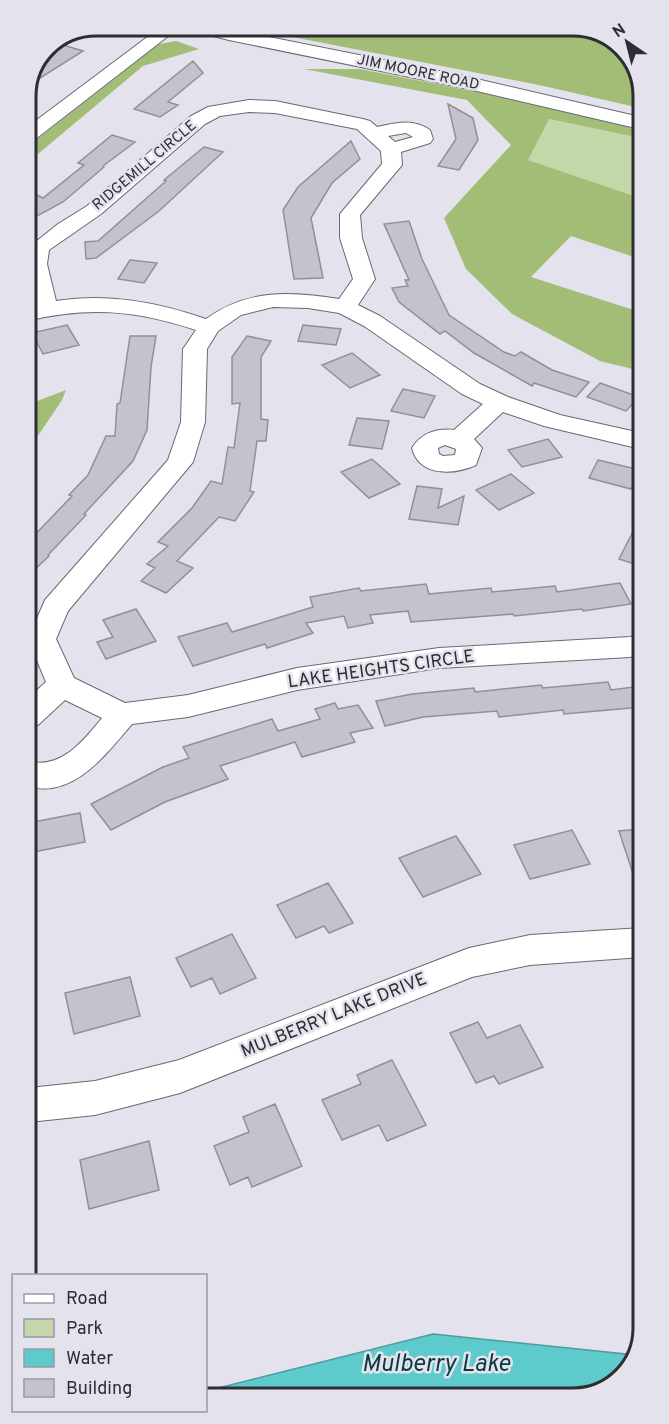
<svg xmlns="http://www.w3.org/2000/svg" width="669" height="1424" viewBox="0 0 669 1424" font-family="Overpass,sans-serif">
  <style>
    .green { fill: #c4d7a8 }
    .forest { fill: #a2bd76 }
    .water { fill: #5dcacc; stroke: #4f9b9e; stroke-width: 1.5 }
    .building { fill: #c4c2cd; stroke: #918f99; stroke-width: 1.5 }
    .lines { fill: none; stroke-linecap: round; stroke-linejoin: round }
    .minor-casing { stroke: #6a6872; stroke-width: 2 }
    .minor { fill: #fff; fill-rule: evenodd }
    .labels { text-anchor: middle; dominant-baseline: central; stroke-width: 5; stroke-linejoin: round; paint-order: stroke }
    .far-street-label { font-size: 15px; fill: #2e2d32; stroke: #e4e2ed }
    .street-label { font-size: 18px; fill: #2e2d32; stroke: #e4e2ed }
    .near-water-label { font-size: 24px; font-style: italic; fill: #083d3e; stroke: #e4e2ed }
    .rim { fill: none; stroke: #2e2d32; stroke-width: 3 }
  </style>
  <rect width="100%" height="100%" fill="#e4e2ed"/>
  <path class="green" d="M548,119L640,138V198L528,160Z"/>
  <path class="forest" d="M236,26H578L616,40L640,73V108L539,85Z
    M176,41L199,49L143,66L26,164V148L31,144L159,44Z
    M304,69H360L508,98L640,130V138L549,119L528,160L640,198V259L571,236L531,277L640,312L641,371L600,361L512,314L466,269L444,218L511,145L467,100Z
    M66,390L62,400L27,452V405Z"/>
  <path class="water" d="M433,1334L635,1355L629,1371L596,1395L206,1397V1391Z"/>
  <path class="building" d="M60,44L83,51L29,85L42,55Z
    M193,61L203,73L168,102L178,105L160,117L134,109Z
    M448,104L473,118L478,140L459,170L438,166L456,139Z
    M112,135L135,142L103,166L104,167L63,202L26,222V190L43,198L84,165L78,163Z
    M351,141L360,159L332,183L311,218L323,278L294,279L283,210L298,187Z
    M204,147L223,152L159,211L96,258L86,259L85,242L98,241L166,181L164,180Z
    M409,221L422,259L449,315L504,352L515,356L521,352L552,370L589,382L576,397L534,383L532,386L474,353L445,331L440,334L399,302L392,288L408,286L405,280H409L384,224Z
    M130,260L157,263L144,283L118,279Z
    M67,325L79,345L43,354L32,333Z
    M303,325L341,329L336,345L298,341Z
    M130,336H156L151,367L147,430L133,461L84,514L86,515L48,555L49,556L27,577V543L72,496L69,495L88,475L106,436H115L117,404L120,403Z
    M247,336L271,341L261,357V419L268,420L266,441H257L250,491L254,492L235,521L219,517L177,561L193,568L166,593L141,581L155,568L147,564L168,546L158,542L192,508L211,481L222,484L228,447L234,448L240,403L232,404V357Z
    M352,353L380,375L350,388L322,365Z
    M600,383L639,397L626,411L587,397Z
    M403,389L435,396L424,418L391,411Z
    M357,418L389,421L382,449L349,445Z
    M548,439L562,457L522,467L508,450Z
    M372,459L400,484L369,498L341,472Z
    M598,460L640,470L631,489L589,478Z
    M511,474L534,493L499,510L476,490Z
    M417,486L442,489L438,508L464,496L458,525L409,519Z
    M641,516V566L619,559Z
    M620,583L631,604L583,611L582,609L514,616L513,614L411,622L408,611L370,615L373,623L348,628L344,616L306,623L313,633L267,648L265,644L193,666L178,637L227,623L232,632L313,607L310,597L359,588L361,591L426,584L429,594L491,588L492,592L555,586L557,592Z
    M136,609L156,641L106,659L97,642L113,637L103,620Z
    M608,682L611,690L641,686L642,707L564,714L563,710L499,717L497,711L423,717L385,726L376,701L412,694L474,688L475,692L541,685L543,688Z
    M335,703L338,709L358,705L373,728L350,733L355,742L302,757L295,742L220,766L228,779L165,802L111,830L91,804L163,767L189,758L183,747L272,719L278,731L320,719L315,709Z
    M80,813L85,842L28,853V823Z
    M642,829V891L639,892L619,831Z
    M572,830L590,864L530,879L514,845Z
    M456,836L481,874L423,897L399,858Z
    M328,883L353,923L329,933L324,926L296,938L277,905Z
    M232,934L256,978L220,994L212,978L191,987L176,958Z
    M130,977L140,1016L74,1034L65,993Z
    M478,1022L487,1038L520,1025L543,1067L499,1084L494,1076L476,1083L450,1033Z
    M392,1060L426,1125L387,1141L379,1125L342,1140L322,1100L361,1084L357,1075Z
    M275,1104L302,1166L252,1187L248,1177L230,1185L214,1146L249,1132L243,1117Z
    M149,1141L159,1190L89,1209L80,1160Z"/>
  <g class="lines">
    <g class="minor-casing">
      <path id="minor" d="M162,26H181L33,141L26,143V128Z
        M187,26H214L464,76L640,117V129L464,88L229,40L190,30Z
        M249,100L275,101L363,119L370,121L377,127C395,123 413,118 430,130L433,139L430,143L401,152L402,165L360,215L362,238L375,279L358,305L380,316L480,384L508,397L560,415L641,433V449L544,426L503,412L474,439L482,448L476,465C454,475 419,477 412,448C421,433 437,428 454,430L483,404L462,394L364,326L339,313L308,308L273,307L241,315L218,331L207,349L205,422L193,462L68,611L56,639L74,678L125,703L188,695L297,668L439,648L630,637L641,634V654L630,657L439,668L297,690L188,717L132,724C107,753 73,800 28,786V761C61,770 83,741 102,718L65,700L38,725L28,728L27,699L46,682L28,639L45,600L168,460L181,422L183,349L196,330C135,310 89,306 26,321V307L35,305L26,268L28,248L58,224L87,206L191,116L208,107ZM249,112L275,113L357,129L381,151L382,164L340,214V238L353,279L339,299C290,291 248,289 206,319C157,302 108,293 56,301L47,264L49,250L101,214L205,124L220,116ZM406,133L413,137L395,142L388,136ZM445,445L456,449L455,455L443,456L439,454L438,448Z
        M642,928V957L530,965L472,977L180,1093L95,1115L29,1122V1088L95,1081L179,1060L469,948L530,935Z"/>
    </g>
    <use href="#minor" class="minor"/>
  </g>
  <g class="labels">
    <g class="far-street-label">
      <text transform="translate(418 73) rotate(12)">JIM MOORE ROAD</text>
      <text transform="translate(145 166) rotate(-40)">RIDGEMILL CIRCLE</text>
    </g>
    <g class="street-label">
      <text transform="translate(381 670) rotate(-8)">LAKE HEIGHTS CIRCLE</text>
      <text transform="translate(334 1016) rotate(-22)">MULBERRY LAKE DRIVE</text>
    </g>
    <g class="near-water-label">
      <text x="436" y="1365">Mulberry Lake</text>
    </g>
  </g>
  <path d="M0 0H669V1424H0ZM96 36H573A60 60 0 0 1 633 96V1328A60 60 0 0 1 573 1388H96A60 60 0 0 1 36 1328V96A60 60 0 0 1 96 36Z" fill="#e4e2ed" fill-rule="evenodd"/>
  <path class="rim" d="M96 36H573A60 60 0 0 1 633 96V1328A60 60 0 0 1 573 1388H96A60 60 0 0 1 36 1328V96A60 60 0 0 1 96 36Z"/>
  <rect x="12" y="1274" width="195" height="138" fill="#e4e2ed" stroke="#9b9aa2" stroke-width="1.5"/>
  <rect x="24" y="1294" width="30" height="9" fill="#ffffff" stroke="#9b9aa2" stroke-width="1.5"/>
  <text x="66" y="1304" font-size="18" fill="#2e2d32">Road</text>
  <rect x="24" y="1319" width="30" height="18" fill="#c4d7a8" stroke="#9b9aa2" stroke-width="1.5"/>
  <text x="66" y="1334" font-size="18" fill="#2e2d32">Park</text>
  <rect x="24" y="1349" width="30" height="18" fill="#5dcacc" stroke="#9b9aa2" stroke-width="1.5"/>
  <text x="66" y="1364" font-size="18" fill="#2e2d32">Water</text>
  <rect x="24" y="1379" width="30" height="18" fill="#c4c2cd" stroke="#9b9aa2" stroke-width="1.5"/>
  <text x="66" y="1394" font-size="18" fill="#2e2d32">Building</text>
  <g transform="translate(627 42) rotate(325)" stroke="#e4e2ed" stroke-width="4.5" paint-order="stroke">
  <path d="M0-4.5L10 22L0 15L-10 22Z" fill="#2e2d32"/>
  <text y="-9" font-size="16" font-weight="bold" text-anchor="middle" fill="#2e2d32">N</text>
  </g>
</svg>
